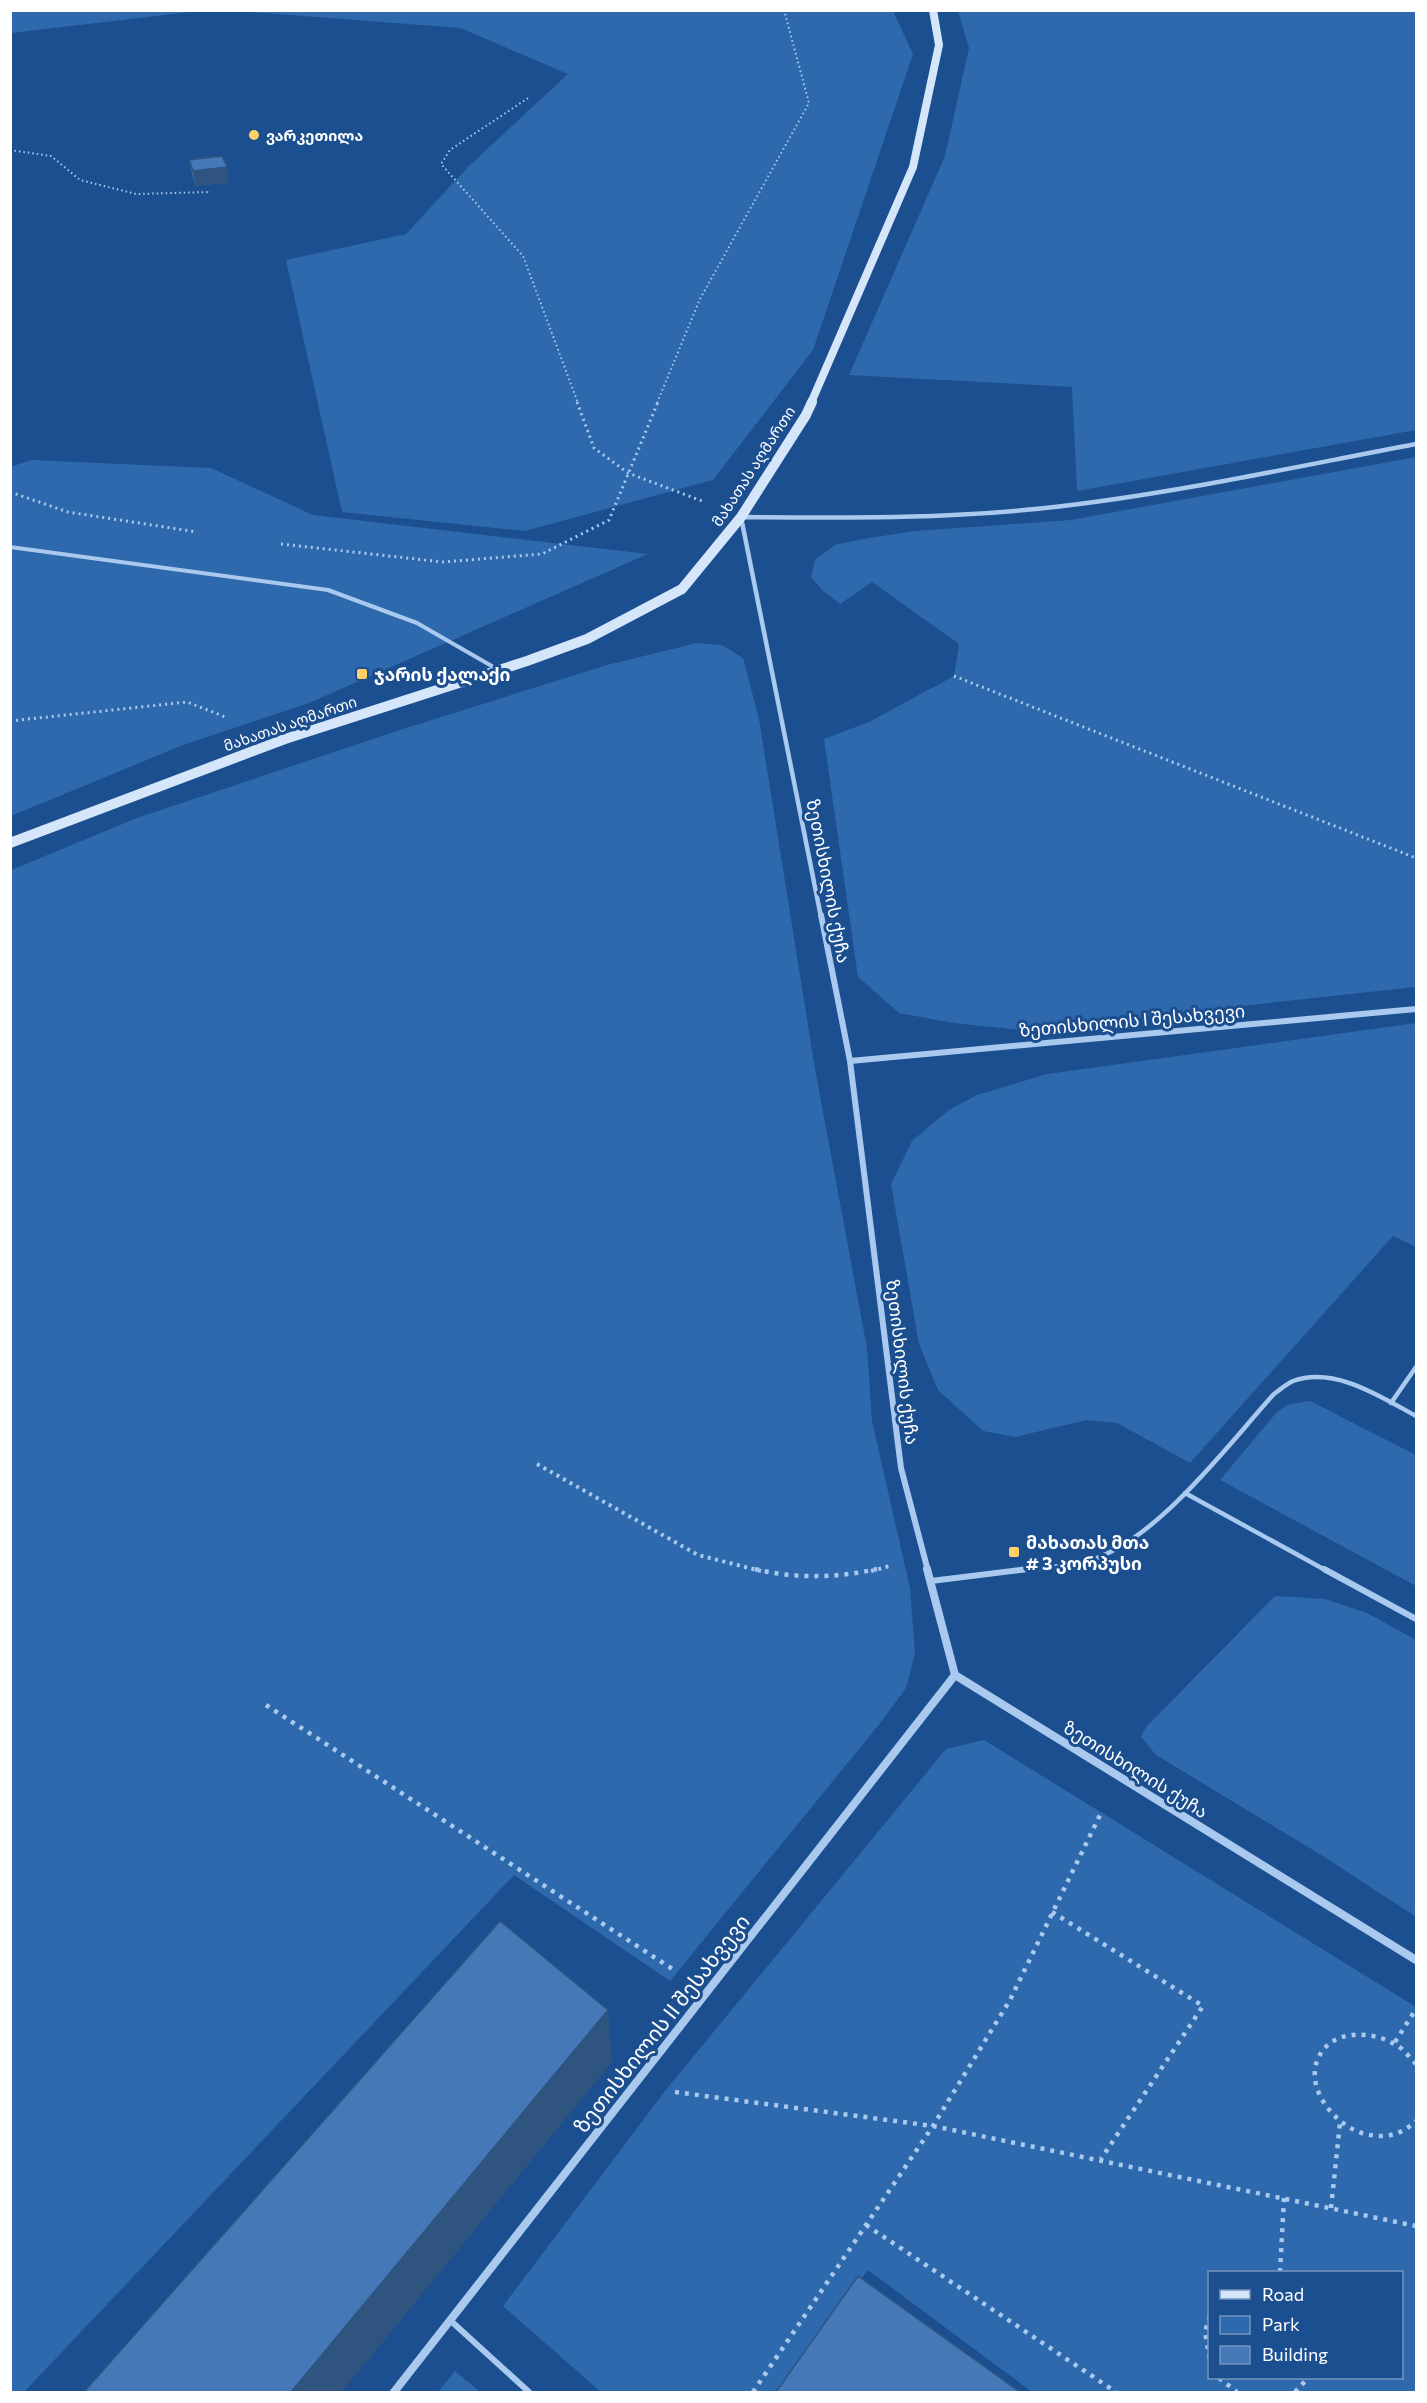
<svg xmlns="http://www.w3.org/2000/svg" width="1427" height="2403" viewBox="0 0 1427 2403" font-family="Commissioner,'Noto Sans Georgian',sans-serif">
  <style>
    .green { fill: #2e69ad; fill-rule: evenodd }
    .lines { fill: none; stroke-linecap: round; stroke-linejoin: round }
    .path-far3 { stroke: #a9c9ee; stroke-width: 2; stroke-dasharray: 1.5 3; stroke-linecap: butt }
    .path-far2 { stroke: #a9c9ee; stroke-width: 3; stroke-dasharray: 2 4; stroke-linecap: butt }
    .path-far1 { stroke: #a9c9ee; stroke-width: 4; stroke-dasharray: 3 4.5; stroke-linecap: butt }
    .path { stroke: #a9c9ee; stroke-width: 4.5; stroke-dasharray: 4 6; stroke-linecap: butt }
    .service-far2 { stroke: #a9c9ee; stroke-width: 4 }
    .service-far1 { stroke: #a9c9ee; stroke-width: 4.5 }
    .service { stroke: #a9c9ee; stroke-width: 6 }
    .minor-far2 { stroke: #a9c9ee; stroke-width: 4.5 }
    .minor-far1 { stroke: #a9c9ee; stroke-width: 6 }
    .minor { stroke: #a9c9ee; stroke-width: 8 }
    .secondary-far1 { stroke: #d6e6fa; stroke-width: 8 }
    .secondary { stroke: #d6e6fa; stroke-width: 10 }
    .wall { fill: #3a679d }
    .shaded-wall { fill: #305480 }
    .building { fill: #4478b7; stroke: #305480; stroke-width: 1.5 }
    .poi-dot { fill: #ffd166; stroke: #1b4f8f; stroke-width: 2 }
    .labels { text-anchor: middle; dominant-baseline: central; stroke-width: 6; stroke-linejoin: round; paint-order: stroke }
    .far-poi-label { font-size: 15px; font-weight: bold; fill: #fff; stroke: #1b4f8f; text-anchor: start }
    .far-street-label { font-size: 15px; fill: #fff; stroke: #1b4f8f }
    .poi-label { font-size: 18px; font-weight: bold; fill: #fff; stroke: #1b4f8f; text-anchor: start }
    .street-label { font-size: 18px; fill: #fff; stroke: #1b4f8f }
    .near-street-label { font-size: 21px; fill: #fff; stroke: #1b4f8f }
  </style>
  <rect width="100%" height="100%" fill="#1b4f8f"/>
  <path class="green" d="M11,10H199V11L11,33Z
    M237,11H893L913,54L813,350L713,480L525,531L342,512L286,260L406,234L469,166L568,74L460,28Z
    M958,11H1416V430L1077,491L1072,387L849,375L945,156L969,48Z
    M1416,457V987L1020,1030L954,1023L899,1013L858,977L824,739L869,722L954,676L959,644L872,582L840,604L823,591L811,577L815,560L835,545L863,539L915,531L1071,520Z
    M31,460L211,468L313,515L648,554L309,703L183,745L11,816L10,467Z
    M697,643L722,645L743,658L759,719L815,1069L867,1348L872,1421L910,1588L915,1653L906,1688L881,1722L670,1981L514,1875L24,2392H11V870L137,818L403,729L607,665Z
    M1416,1023V1247L1393,1236L1190,1463L1117,1423L1087,1420L1015,1437L983,1431L938,1390L919,1344L891,1184L912,1141L949,1110L977,1095L1047,1074Z
    M1310,1401L1416,1455V1586L1220,1480L1276,1413L1287,1405Z
    M1275,1596L1325,1599L1367,1613L1416,1640V1917L1323,1856L1156,1755L1141,1737L1146,1727Z
    M984,1740L1416,2007V2392H1032L868,2270L780,2392H601L503,2306L665,2091L946,1749ZM1210,2272H1402V2378H1210Z
    M455,2371L480,2392H438Z"/>
  <g class="lines">
    <path class="path-far3" d="M528,98L450,150L441,164L523,256L578,403
      M10,150L51,156L80,180L136,194L211,192
      M657,403L700,299L809,103L784,10"/>
    <path class="path-far2" d="M577,402L594,448L628,473L702,501
      M10,492L68,512L197,532
      M281,544L443,562L542,554L609,520L658,402
      M954,676L1416,858
      M10,721L187,702L228,718"/>
    <path class="path-far1" d="M537,1464L698,1555L761,1571
      M871,1571L890,1566"/>
    <path class="path" d="M755,1569C794,1579 838,1578 877,1569
      M266,1705L674,1970
      M1052,1912L1203,2006L1101,2159
      M1395,2042L1416,2009
      M1416,2064C1410,2058 1404,2049 1396,2045C1372,2030 1329,2028 1317,2061C1306,2091 1337,2127 1365,2134C1385,2139 1401,2135 1416,2121
      M675,2092L933,2126L1416,2226
      M1331,2208L1340,2123
      M866,2225L1116,2392
      M1280,2272L1284,2198
      M1210,2316L1205,2332L1210,2361
      M1219,2378L1237,2392
      M753,2392L933,2126L1010,2000L1102,1811
      M1295,2392L1308,2378"/>
    <path class="service-far2" d="M10,547L328,590L417,623L497,669"/>
    <path class="service-far1" d="M1391,1403L1416,1367
      M1185,1493L1327,1571
      M1016,1571C1038,1568 1063,1567 1084,1562C1154,1545 1226,1447 1274,1394C1280,1390 1286,1384 1293,1381C1335,1366 1381,1397 1416,1416"/>
    <path class="service" d="M1324,1569L1416,1619
      M931,1581L1028,1569
      M451,2321L529,2392"/>
    <path class="minor-far2" d="M821,917L741,517C849,518 956,519 1063,506C1181,492 1299,466 1416,444"/>
    <path class="minor-far1" d="M821,915L850,1061L901,1468L928,1571
      M850,1061L1416,1009"/>
    <path class="minor" d="M927,1569L955,1675L1416,1960
      M394,2392L955,1675"/>
    <path class="secondary-far1" d="M811,403L913,167L939,45L933,10"/>
    <path class="secondary" d="M10,843L285,739L527,661L587,639L682,589L741,517L806,415L812,402"/>
  </g>
  <path class="wall" d="M189,160L229,182L196,186L192,175Z"/>
  <path class="shaded-wall" d="M227,167L229,182L196,186L193,171Z
    M608,2010L612,2062L342,2392H291Z"/>
  <path class="building" d="M222,156L227,167L193,171L189,160Z
    M500,1921L608,2010L291,2392H84Z
    M858,2276L1020,2392H776Z"/>
  <g class="poi-dot">
    <circle cx="254" cy="135" r="6"/>
    <rect x="356" y="668" width="12" height="12" rx="3"/>
    <rect x="1008" y="1546" width="12" height="12" rx="3"/>
  </g>
  <g class="labels">
    <g class="far-poi-label">
      <text x="266" y="135">ვარკეთილა</text>
    </g>
    <g class="far-street-label">
      <text transform="translate(753 466) rotate(-57)">მახათას აღმართი</text>
      <text transform="translate(290 723) rotate(-19)">მახათას აღმართი</text>
    </g>
    <g class="poi-label">
      <text x="374" y="674">ჯარის ქალაქი</text>
      <text x="1026" y="1542">მახათას მთა<tspan x="1026" dy="21"># 3 კორპუსი</tspan></text>
    </g>
    <g class="street-label">
      <text transform="translate(829 881) rotate(79)">ზეთისხილის ქუჩა</text>
      <text transform="translate(1132 1020) rotate(-5)">ზეთისხილის I შესახვევი</text>
      <text transform="translate(903 1362) rotate(83)">ზეთისხილის ქუჩა</text>
      <text transform="translate(1136 1769) rotate(32)">ზეთისხილის ქუჩა</text>
    </g>
    <g class="near-street-label">
      <text transform="translate(661 2023) rotate(-52)">ზეთისხილის II შესახვევი</text>
    </g>
  </g>
  <rect width="1427" height="2403" fill="none" stroke="#ffffff" stroke-width="24"/>
  <rect x="1208" y="2271" width="195" height="108" fill="#1b4f8f" stroke="#7695bc" stroke-width="1.5"/>
  <rect x="1220" y="2290" width="30" height="9" fill="#d6e6fa" stroke="#7695bc" stroke-width="1.5"/>
  <text x="1262" y="2301" font-size="18" fill="#ffffff">Road</text>
  <rect x="1220" y="2316" width="30" height="18" fill="#2e69ad" stroke="#7695bc" stroke-width="1.5"/>
  <text x="1262" y="2331" font-size="18" fill="#ffffff">Park</text>
  <rect x="1220" y="2346" width="30" height="18" fill="#4478b7" stroke="#7695bc" stroke-width="1.5"/>
  <text x="1262" y="2361" font-size="18" fill="#ffffff">Building</text>
</svg>
